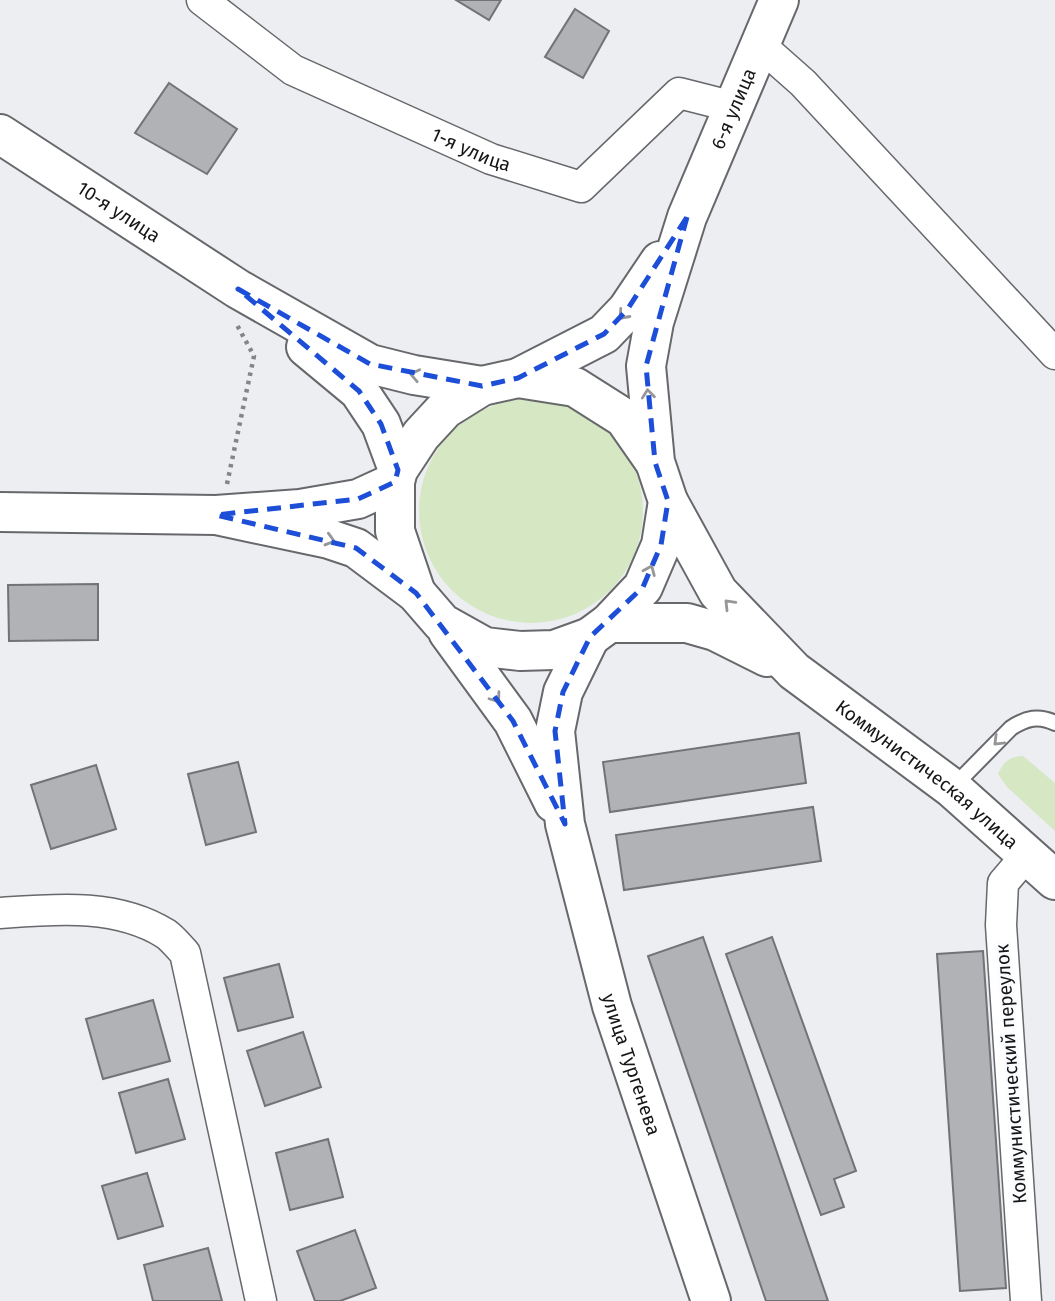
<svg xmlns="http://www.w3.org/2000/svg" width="1055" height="1301" viewBox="0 0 1055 1301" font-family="'Fira Sans',sans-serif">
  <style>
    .green { fill: #d6e7c4 }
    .building { fill: #b0b2b5; stroke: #717376; stroke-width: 2 }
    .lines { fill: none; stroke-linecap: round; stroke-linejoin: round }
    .lane-casing { stroke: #66686b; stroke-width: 18 }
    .street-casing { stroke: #66686b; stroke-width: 33 }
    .secondary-casing { stroke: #66686b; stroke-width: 42 }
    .path { stroke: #848588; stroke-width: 4.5; stroke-dasharray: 3.5 5; stroke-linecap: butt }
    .lane { stroke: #fff; stroke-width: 14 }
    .street { stroke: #fff; stroke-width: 30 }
    .secondary { stroke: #fff; stroke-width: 38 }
    .oneway { stroke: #969697 }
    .marked { fill: none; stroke: #1d4ed8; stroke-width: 5; stroke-dasharray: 14 9; stroke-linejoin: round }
    .labels { text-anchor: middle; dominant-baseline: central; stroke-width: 6; stroke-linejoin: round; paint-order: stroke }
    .street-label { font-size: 19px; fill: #161618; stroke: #fafcfe }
  </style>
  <rect width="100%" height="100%" fill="#eceef2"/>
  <path class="green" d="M419 511a112 112 0 1 1 224 0a112 112 0 1 1-224 0Z
    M1023,756L1055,783V831L1007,787L998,774C1004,761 1009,757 1023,756Z"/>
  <path class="building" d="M456,0H501L489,20Z
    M575,9L609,31L583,78L545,57Z
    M169,83L237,129L207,174L135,133Z
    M98,584V640L9,641L8,585Z
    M799,733L806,783L610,812L603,762Z
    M238,762L256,832L206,845L188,774Z
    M96,765L116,829L51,849L31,785Z
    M813,807L821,861L624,890L616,835Z
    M703,937L828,1301H766L648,956Z
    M772,937L856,1171L834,1179L844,1207L821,1215L726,954Z
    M983,951L1006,1288L960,1291L937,954Z
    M279,964L293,1017L238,1031L224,978Z
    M153,1000L170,1061L103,1079L86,1019Z
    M303,1032L321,1087L265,1106L247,1051Z
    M168,1079L185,1139L136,1153L119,1093Z
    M328,1139L343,1197L290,1210L276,1153Z
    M147,1173L163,1226L118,1239L102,1186Z
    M355,1230L376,1288L340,1301H315L297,1251Z
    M208,1248L222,1301H153L144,1265Z"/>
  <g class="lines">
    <g class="lane-casing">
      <path id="lane" d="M952,788L1011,728C1026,718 1039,715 1055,723"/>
    </g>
    <g class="street-casing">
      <g id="street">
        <path id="s1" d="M202,0L293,70L491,159L581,187L679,93L734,107"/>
        <path d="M760,45L803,83L1055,354"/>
        <path d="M0,913C55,909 117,903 166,934C173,939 179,947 185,953L261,1301"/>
        <path d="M1026,1301L1001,925L1003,883L1026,856"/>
      </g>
    </g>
    <g class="secondary-casing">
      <g id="secondary">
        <path id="s2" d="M0,134L238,289L370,364L414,375L482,386"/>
        <path d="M306,347L359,391L381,424L398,470"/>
        <path d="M518,378L575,387L624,418L654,461"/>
        <path id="s3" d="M668,501L718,592L794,671L952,788L1055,880"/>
        <path d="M0,512L216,515L300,509L358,499L395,482"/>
        <path id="s4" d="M216,515L329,539L356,548L416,593L442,623L485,647L520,651L554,650L590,637L609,623L643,587L661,545L668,501L655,462L646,366L654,322L687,217L779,0"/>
        <path d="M416,593L395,531V482L398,470L421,435L445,409L482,386L518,378L604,334L627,310L660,261"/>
        <path d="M609,623H687L715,631L767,657"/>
        <path d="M448,632L513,721L554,803"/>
        <path id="s5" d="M590,637L563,692L555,731L565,824L612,1006L711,1301"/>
      </g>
    </g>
    <path class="path" d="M227,484L254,356L237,325"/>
    <use href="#lane" class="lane"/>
    <use href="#street" class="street"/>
    <use href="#secondary" class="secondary"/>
  </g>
  <defs><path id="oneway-chevron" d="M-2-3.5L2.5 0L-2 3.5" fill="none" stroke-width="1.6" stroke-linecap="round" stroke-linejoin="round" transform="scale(1.75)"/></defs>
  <g class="oneway">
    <use href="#oneway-chevron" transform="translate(623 315) rotate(132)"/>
    <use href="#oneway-chevron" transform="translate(415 375) rotate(-168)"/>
    <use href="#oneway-chevron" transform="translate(648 394) rotate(-96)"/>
    <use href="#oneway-chevron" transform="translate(330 540) rotate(16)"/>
    <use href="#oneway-chevron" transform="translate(650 570) rotate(-67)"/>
    <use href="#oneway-chevron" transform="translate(729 604) rotate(-134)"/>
    <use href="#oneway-chevron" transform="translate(496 698) rotate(54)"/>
    <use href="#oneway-chevron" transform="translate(998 741) rotate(135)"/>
  </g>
  <path class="marked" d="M687,217L646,366L655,462L668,501L661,545L643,587L590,637L563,692L555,731L565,824L513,721L416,593L356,548L216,515L358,499L395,482L398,470L381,424L359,391L238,289L370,364L482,386L518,378L604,334L627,310Z"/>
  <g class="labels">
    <g class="street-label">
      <text stroke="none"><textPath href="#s4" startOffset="989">6-я улица</textPath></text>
      <text stroke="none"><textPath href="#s1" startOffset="310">1-я улица</textPath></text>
      <text stroke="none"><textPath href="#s2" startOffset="142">10-я улица</textPath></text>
      <text stroke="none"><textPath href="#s3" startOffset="382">Коммунистическая улица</textPath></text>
      <text stroke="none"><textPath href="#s5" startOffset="444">улица Тургенева</textPath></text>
      <text transform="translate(1011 1074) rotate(-94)">Коммунистический переулок</text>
    </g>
  </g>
</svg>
